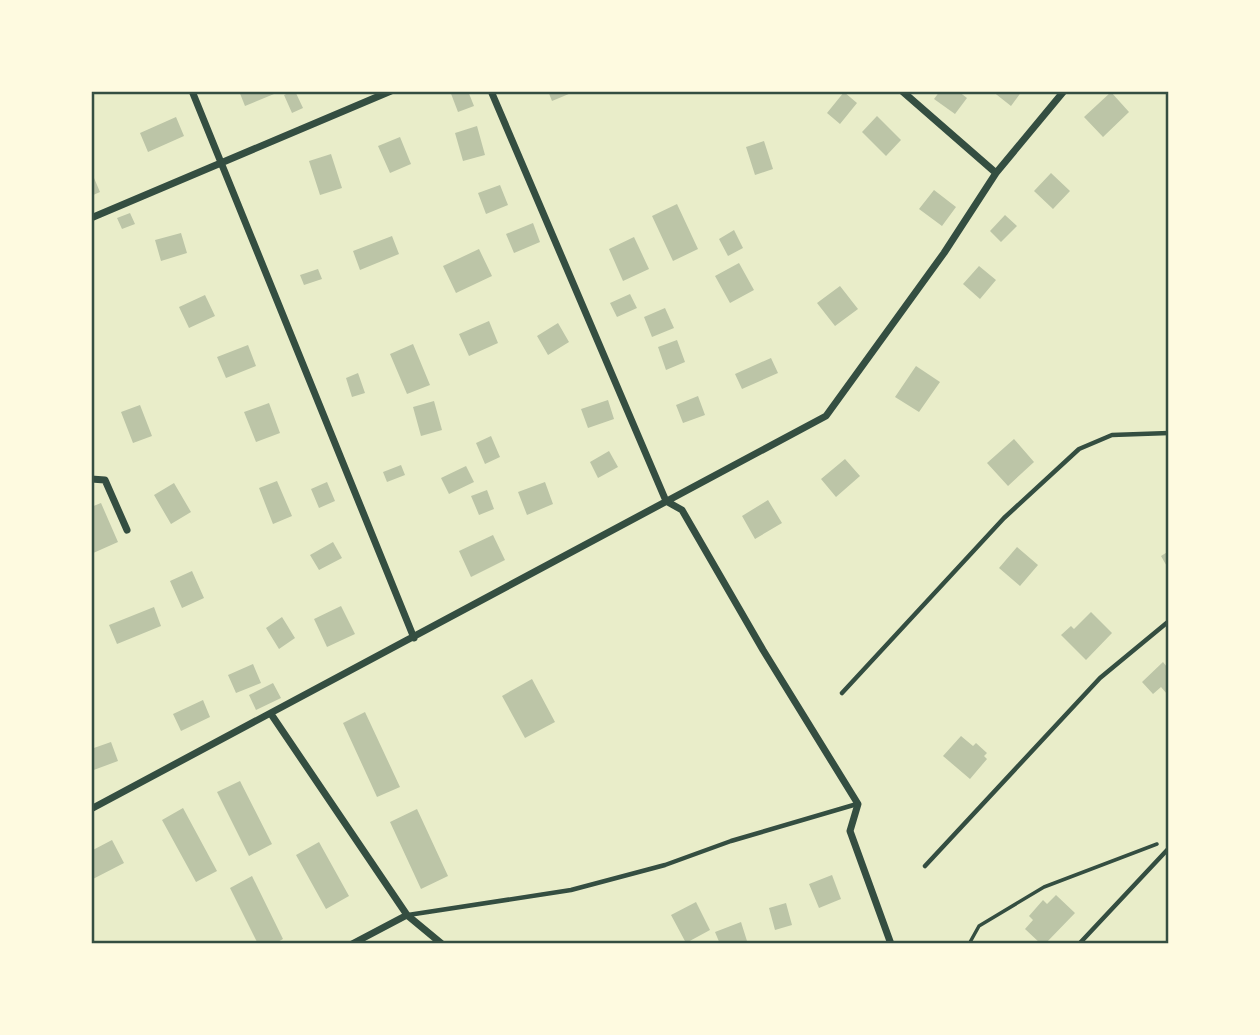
<svg xmlns="http://www.w3.org/2000/svg" width="1260" height="1035" viewBox="0 0 1260 1035" font-family="Commissioner,sans-serif">
  <style>
    .building { fill: #bcc5a7 }
    .lines { fill: none; stroke-linecap: round; stroke-linejoin: round }
    .path { stroke: #344e41; stroke-width: 3.5 }
    .service { stroke: #344e41; stroke-width: 4.5 }
    .minor { stroke: #344e41; stroke-width: 7 }
    .neatline { fill: none; stroke: #344e41; stroke-width: 2.5 }
  </style>
  <rect width="100%" height="100%" fill="#e9edc9"/>
  <path class="building" d="M239,91H273L274,94L245,106Z
    M292,91H295L303,108L292,113L284,95Z
    M450,91H468L474,106L458,112Z
    M548,91H576L552,101Z
    M940,91H958L967,98L955,114L934,99Z
    M992,91H1022L1011,106Z
    M844,92L857,103L840,124L827,113Z
    M1111,92L1129,112L1103,137L1084,117Z
    M877,116L901,140L886,156L862,132Z
    M176,117L184,136L148,152L140,133Z
    M477,126L485,155L463,161L455,133Z
    M400,137L411,164L390,173L378,146Z
    M764,141L773,169L755,175L746,147Z
    M331,154L342,188L320,195L309,161Z
    M1051,173L1070,191L1053,209L1034,191Z
    M94,178L100,192L91,196V180Z
    M500,185L508,205L486,214L478,193Z
    M934,190L956,207L942,226L919,209Z
    M677,204L698,249L673,261L652,216Z
    M130,213L135,224L122,229L117,218Z
    M1005,215L1017,226L1001,242L990,231Z
    M533,223L540,242L514,253L506,234Z
    M734,230L743,248L728,256L719,239Z
    M181,233L187,253L161,261L155,240Z
    M392,236L399,254L360,270L353,251Z
    M634,237L649,269L623,281L609,249Z
    M479,249L492,276L456,293L443,266Z
    M739,263L754,290L730,303L715,276Z
    M979,266L996,280L980,299L963,284Z
    M318,269L322,279L304,285L300,275Z
    M840,286L858,309L835,326L817,303Z
    M630,294L637,308L617,317L610,303Z
    M205,295L215,316L189,328L179,307Z
    M665,308L674,328L652,337L644,317Z
    M489,321L498,343L469,356L459,334Z
    M558,323L569,342L548,355L537,336Z
    M677,340L685,362L666,370L658,347Z
    M413,344L430,385L407,394L390,354Z
    M248,345L256,366L226,378L217,357Z
    M771,358L778,373L742,389L735,374Z
    M916,366L940,382L919,412L895,397Z
    M358,373L365,393L352,397L346,378Z
    M698,396L705,415L683,423L676,405Z
    M608,400L614,419L588,428L581,409Z
    M434,401L442,430L421,436L413,407Z
    M269,403L280,433L256,442L244,412Z
    M140,405L152,436L133,443L121,412Z
    M491,436L500,457L485,464L476,443Z
    M1014,439L1034,462L1008,486L987,463Z
    M609,451L618,467L598,478L590,462Z
    M845,459L860,476L836,497L821,479Z
    M401,465L405,475L387,482L383,472Z
    M466,466L474,482L449,494L441,478Z
    M277,481L292,516L273,524L259,488Z
    M327,482L335,501L319,508L311,489Z
    M545,482L553,504L527,515L518,492Z
    M174,483L191,512L171,524L154,495Z
    M487,490L494,509L479,515L471,496Z
    M768,500L782,523L755,539L742,516Z
    M101,503L118,542L91,554V507Z
    M493,535L505,560L471,577L459,551Z
    M333,542L342,558L319,570L310,555Z
    M1017,547L1038,565L1020,586L999,568Z
    M1169,551V570L1161,556Z
    M192,571L204,598L182,608L170,581Z
    M341,606L355,634L327,647L314,619Z
    M154,607L161,626L117,644L109,625Z
    M1091,612L1112,633L1086,660L1061,635L1071,626L1074,629Z
    M282,617L295,638L279,649L266,628Z
    M1163,662L1167,667L1169,665V692L1167,694L1161,687L1153,694L1142,682Z
    M253,664L261,683L236,693L228,675Z
    M532,679L555,722L525,738L502,696Z
    M273,683L281,698L256,710L249,695Z
    M203,700L210,717L181,731L173,714Z
    M365,712L400,787L377,797L343,723Z
    M961,736L973,746L976,743L987,753L984,756L987,759L970,779L943,756Z
    M111,742L118,761L91,771V749Z
    M240,781L272,844L249,856L217,792Z
    M183,808L217,871L196,882L162,820Z
    M417,809L448,876L421,889L390,822Z
    M112,840L124,863L91,880V851Z
    M319,842L349,896L326,909L296,855Z
    M832,875L841,899L819,908L809,884Z
    M252,876L283,939L274,944H258L230,888Z
    M1056,895L1075,913L1045,944H1041L1025,929L1033,920L1029,916L1043,900L1047,904Z
    M696,902L710,930L686,943L671,915Z
    M786,903L792,925L775,930L769,908Z
    M741,922L747,941L739,944H720L715,932Z"/>
  <g class="lines">
    <path class="path" d="M969,944L979,926L1044,887L1157,844"/>
    <path class="service" d="M842,693L1004,518L1079,449L1112,435L1169,433
      M925,866L1100,678L1169,621
      M408,915L571,890L665,865L731,841L857,804
      M1079,944L1169,848"/>
    <path class="minor" d="M192,91L414,638
      M491,91L666,501
      M902,91L996,173
      M91,218L391,91
      M91,479L105,480L127,530
      M666,501L682,510L763,650L858,804L850,831L891,944
      M271,714L407,915
      M91,809L826,416L944,253L996,173L1064,91
      M352,944L407,915L442,944"/>
  </g>
  <rect width="1260" height="1035" fill="none" stroke="#fefae0" stroke-width="186"/>
  <rect x="93" y="93" width="1074" height="849" class="neatline"/>
</svg>
